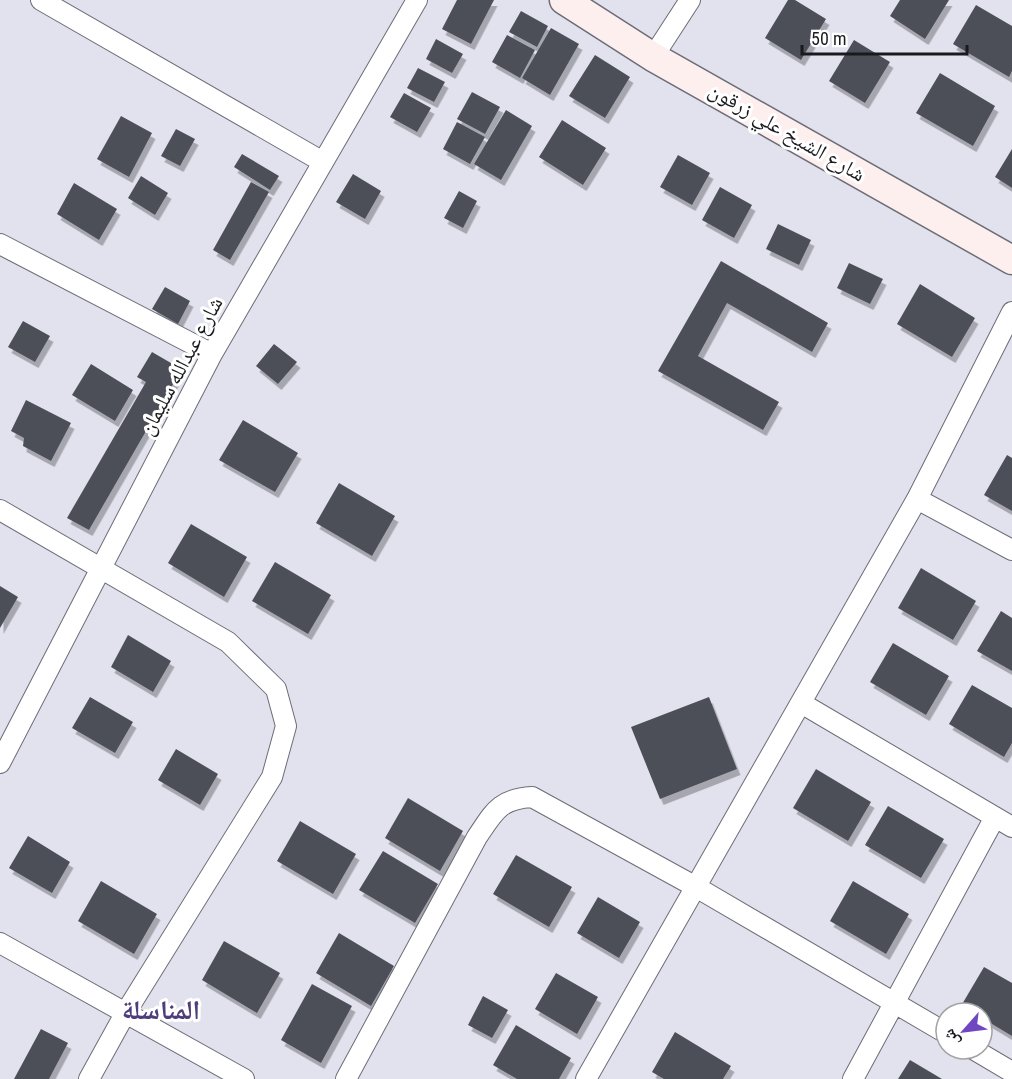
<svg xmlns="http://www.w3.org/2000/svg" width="1012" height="1079" viewBox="0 0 1012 1079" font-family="'Roboto Condensed','Noto Naskh Arabic',sans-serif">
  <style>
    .building { fill: #4e4f59; filter: url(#shadow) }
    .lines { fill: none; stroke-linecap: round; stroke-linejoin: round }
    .street-casing { stroke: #6c6d77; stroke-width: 22 }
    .secondary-casing { stroke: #6c6d77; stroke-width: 31 }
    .street { stroke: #fff; stroke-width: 20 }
    .secondary { stroke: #fcefee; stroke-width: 28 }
    .labels { text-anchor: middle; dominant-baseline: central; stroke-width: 6; stroke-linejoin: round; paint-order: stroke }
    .street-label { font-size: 21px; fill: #191a1e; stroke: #fff }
    .district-label { font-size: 27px; font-weight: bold; fill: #4e3e7b; stroke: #fff }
  </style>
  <defs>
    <filter id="shadow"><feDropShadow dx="3.5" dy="6" stdDeviation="0" flood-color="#0004"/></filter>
  </defs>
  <rect width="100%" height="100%" fill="#e1e2ed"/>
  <path class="building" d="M457,0H494L471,44L442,29Z
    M788,0H795L826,19L801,60L765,38Z
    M900,0H949L925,39L890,16Z
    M976,5L1012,26V71L1009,77L953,44Z
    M521,11L548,26L537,47L509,32Z
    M551,28L579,44L550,95L522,78Z
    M507,35L535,50L520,78L492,62Z
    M436,39L463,54L452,73L426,59Z
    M854,40L890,62L865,103L829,81Z
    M595,55L630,77L605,118L569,96Z
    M418,68L445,82L434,102L407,88Z
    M940,73L995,106L973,146L916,113Z
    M472,92L500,107L485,134L457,119Z
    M404,93L431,108L417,132L390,117Z
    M506,110L532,126L501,180L474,164Z
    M121,116L152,133L129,177L97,159Z
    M562,120L606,148L583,185L539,157Z
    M457,122L485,137L470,164L443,149Z
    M176,129L195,139L180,166L161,156Z
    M1012,149V188L995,177Z
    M242,154L279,176L270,190L234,167Z
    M678,155L710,173L692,205L660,187Z
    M353,174L381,191L365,219L336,202Z
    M141,176L168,193L155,215L128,198Z
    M251,182L269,192L230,260L213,250Z
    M74,183L117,209L99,240L57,214Z
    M720,187L752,205L734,238L702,220Z
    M459,191L477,201L463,228L444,218Z
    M778,224L811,240L799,265L766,249Z
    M721,261L828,323L812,352L727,303L698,356L779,402L763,430L658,371Z
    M849,263L883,279L870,304L837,288Z
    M920,284L975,318L952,357L897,324Z
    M165,287L190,301L178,324L152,309Z
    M23,321L50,336L35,362L8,347Z
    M274,344L297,362L278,384L256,366Z
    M152,352L171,363L176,379L89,530L67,518L146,382L137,377Z
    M91,364L133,390L115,421L72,395Z
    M26,400L71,423L51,461L23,446L24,438L11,431Z
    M243,420L298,453L275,492L219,460Z
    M1007,455L1012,458V511L984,495Z
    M339,483L395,516L372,556L316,523Z
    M191,524L247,557L224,597L168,563Z
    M275,562L331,595L308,634L252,601Z
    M921,568L976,601L953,640L898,608Z
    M0,586L18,597L0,628Z
    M1001,611L1012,618V671L977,651Z
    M128,635L171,661L153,692L111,667Z
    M893,643L949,676L926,715L870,682Z
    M972,685L1012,708V743L1004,757L949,724Z
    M90,697L133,722L115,753L72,728Z
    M709,697L737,769L660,799L631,727Z
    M176,749L218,774L200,805L158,780Z
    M816,769L871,802L848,841L793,808Z
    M408,798L463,831L440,871L385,838Z
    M888,806L944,839L921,878L865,845Z
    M300,821L356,854L333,894L277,861Z
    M28,836L70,862L52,893L9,868Z
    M383,851L438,884L415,923L359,890Z
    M516,855L572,887L549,927L493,894Z
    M101,881L157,914L134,954L78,921Z
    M853,881L909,914L886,954L830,921Z
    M598,897L640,922L619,958L577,933Z
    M339,933L394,966L371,1006L316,973Z
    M224,941L280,973L257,1013L202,980Z
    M984,967L1012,983V1036L982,1018V1013H973L961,1006Z
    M556,973L598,997L577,1034L535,1009Z
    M312,984L352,1006L321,1063L281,1040Z
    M483,996L508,1010L492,1038L468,1025Z
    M516,1025L571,1058L559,1079H517L493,1065Z
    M41,1029L68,1043L49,1079H14Z
    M675,1032L731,1066L723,1079H664L652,1072Z
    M910,1060L942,1079H898Z"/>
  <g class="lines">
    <g class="street-casing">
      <path id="street" d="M41,0L323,162
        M653,57L690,0
        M0,244L212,354
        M917,499L1012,550
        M0,510L228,642L276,689L286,726L272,777L126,1012L89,1079
        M801,703L1012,827
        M0,763L212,354L417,0
        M0,943L244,1079
        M973,1049L1012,1072
        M346,1079L477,837C494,812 499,799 532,797L696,887L946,1033
        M586,1079L917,499L1012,312
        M853,1079L995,817"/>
    </g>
    <g class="secondary-casing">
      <path id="secondary" d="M564,0L653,57L1012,260"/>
    </g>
    <use href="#street" class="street"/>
    <use href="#secondary" class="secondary"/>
  </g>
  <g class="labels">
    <g class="street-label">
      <text transform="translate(787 132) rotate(30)">شارع الشيخ علي زرقون</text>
      <text transform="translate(181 366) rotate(-62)">شارع عبدالله سليمان</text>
    </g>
    <g class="district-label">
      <text x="161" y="1010">المناسلة</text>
    </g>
  </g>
  <g transform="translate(964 1031) rotate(242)"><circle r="28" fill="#ffffff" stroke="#a3a3a5" stroke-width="1.5"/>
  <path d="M0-4.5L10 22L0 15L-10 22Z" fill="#6f48c1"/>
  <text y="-9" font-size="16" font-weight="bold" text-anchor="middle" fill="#191a1e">ش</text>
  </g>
  <path d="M802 45v9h165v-9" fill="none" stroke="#191a1e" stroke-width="3"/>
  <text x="811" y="45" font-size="18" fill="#191a1e" stroke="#ffffff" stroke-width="4.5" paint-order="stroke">50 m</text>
</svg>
